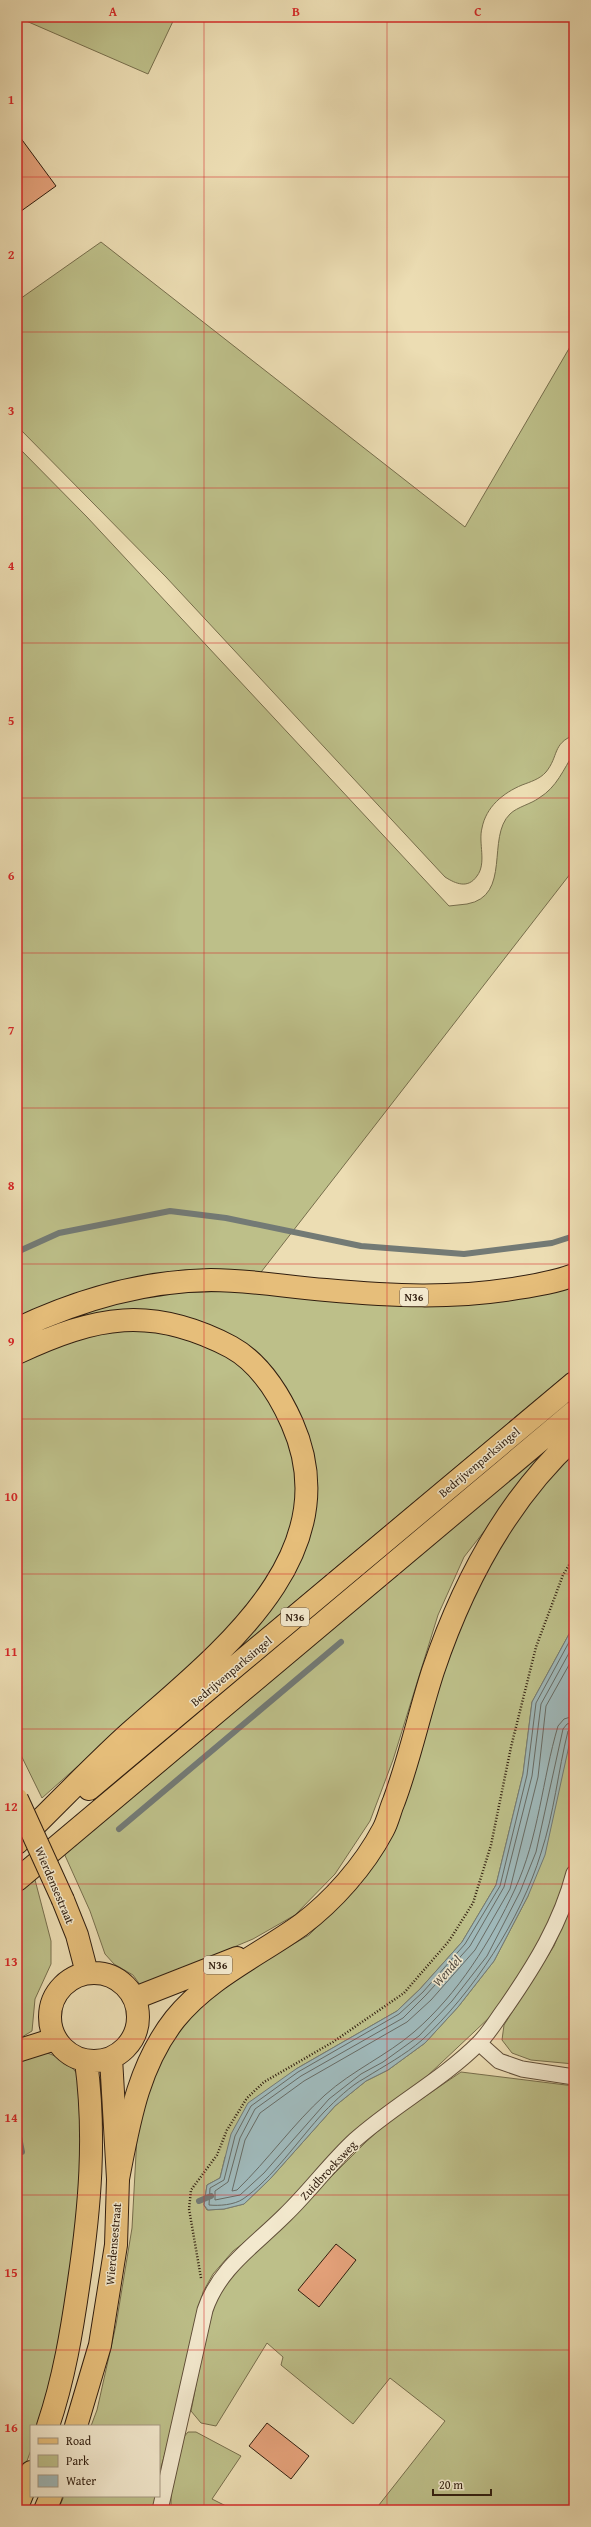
<svg xmlns="http://www.w3.org/2000/svg" width="591" height="2527" viewBox="0 0 591 2527" font-family="'Gentium Book Plus',serif">
  <style>
    .green { fill: #bdbf89; stroke: #776e4c }
    .water { fill: #9fb8b9; stroke: #737a75 }
    .lines { fill: none; stroke-linecap: round; stroke-linejoin: round }
    .shore { stroke: #686b64; stroke-width: 1 }
    .stream { stroke: #737a75; stroke-width: 6 }
    .building { fill: #e5a27b; stroke: #311e0f }
    .minor-casing { stroke: #604e38; stroke-width: 17 }
    .primary-casing { stroke: #311e0f; stroke-width: 24 }
    .trunk-casing { stroke: #311e0f; stroke-width: 24 }
    .path { stroke: #311e0f; stroke-width: 2.5; stroke-dasharray: 1 2; stroke-linecap: butt }
    .minor { stroke: #f3e9ce; stroke-width: 15 }
    .primary { stroke: #e6be7a; stroke-width: 22 }
    .trunk { stroke: #e6be7a; stroke-width: 22 }
    .primary-bridge-casing { stroke: #311e0f; stroke-width: 24; stroke-linecap: butt }
    .primary-bridge { stroke: #e6be7a; stroke-width: 22 }
    .grid { fill: none; stroke: #d62828; stroke-width: 1; stroke-opacity: 0.55 }
    .labels { text-anchor: middle; dominant-baseline: central; stroke-width: 3; stroke-linejoin: round; paint-order: stroke }
    .shield { fill: #f3e9ce; stroke: #6b5b48; stroke-width: 1 }
    .shield-label { font-size: 11px; font-weight: bold; fill: #311e0f }
    .street-label { font-size: 12px; fill: #311e0f; stroke: #f3e9ce }
    .water-label { font-size: 13px; font-style: italic; fill: #524c42; stroke: #f3e9ce }
    .neatline { fill: none; stroke: #d62828; stroke-width: 1.5 }
    .grid-label { font-size: 13px; text-anchor: middle; font-weight: bold; fill: #d62828 }
  </style>
  <rect width="100%" height="100%" fill="#ecddb3"/>
  <filter id="stains"><feTurbulence type="fractalNoise" baseFrequency=".005" numOctaves="4"/><feColorMatrix values="0 0 0 0 .2 0 0 0 0 .09 0 0 0 0 .02 0 0 0 .5 -.17"/></filter>
  <radialGradient id="worn" r=".72"><stop offset=".6" stop-color="#630" stop-opacity="0"/><stop offset="1" stop-color="#630" stop-opacity=".3"/></radialGradient>
  <path class="green" d="M17,17H175L148,74Z
    M101,242L465,527L574,340V735C552,744 559,756 546,772C540,779 530,782 522,785C503,793 486,807 482,828C478,843 487,863 477,876C468,889 456,884 445,877L166,577L17,426V301Z
    M17,446L87,517L449,906C455,905 461,905 467,904C512,896 486,837 510,814C517,807 531,804 539,798C557,787 563,770 574,753V869L258,1276L17,1322Z
    M574,1282V1368L205,1677L300,1556L296,1410L187,1319L17,1345V1335L131,1294Z
    M153,1326L233,1356L258,1380L293,1445L297,1483L296,1517L287,1545L262,1589L215,1644L42,1798L17,1747V1363L61,1343L116,1327Z
    M574,1423L507,1502L464,1557L438,1615L393,1760L370,1821L335,1874L295,1915L253,1939L141,1986L133,1975L114,1964L105,1954L90,1911L63,1851Z
    M574,1445V1625L532,1702L523,1774L496,1885L462,1942L420,1989L397,2011L296,2069L225,2157L220,2178L207,2185L204,2205L207,2210L224,2209L244,2204L270,2179L335,2106L366,2081L388,2070L425,2043L458,2007L494,1961L528,1896L574,1723V1857L570,1875L542,1940L491,2016L274,2220L233,2251L213,2274L203,2292L174,2423L159,2474V2426H91L97,2410L116,2325L132,2228L138,2117L168,2040L193,2012L225,1984L309,1935L352,1891L436,1692L461,1621L486,1565L519,1515Z
    M34,1876L51,1941V1964L35,1999L32,2031L17,2040V1890Z
    M574,1896V2064L531,2060L512,2053L502,2040L504,2025L554,1946Z
    M38,2050C64,2058 72,2063 85,2087L75,2280L40,2426H31V2450L17,2488V2057Z
    M461,2072L574,2086V2510H375L445,2421L390,2378L353,2424L281,2365L283,2357L267,2343L216,2426L201,2423L191,2411C200,2369 203,2319 225,2283L366,2142L389,2121Z
    M188,2432H196L241,2456L212,2499L234,2510H171V2491L183,2438Z
    M64,2496H156L155,2510H58Z"/>
  <path class="water" d="M574,1625V1723L545,1855L528,1896L494,1961L458,2007L425,2043L388,2070L366,2081L335,2106L270,2179L244,2204L224,2209L208,2210L204,2205L207,2185L220,2178L231,2134L248,2103L296,2069L397,2011L420,1989L462,1942L496,1885L523,1774L532,1702Z"/>
  <g class="lines">
    <path class="shore" d="M574,1633L536,1703L527,1775L500,1886L465,1944L423,1992L399,2014L298,2072L251,2106L235,2136L224,2180L210,2188L209,2205C219,2206 234,2205 243,2199C271,2180 300,2138 324,2112C336,2100 350,2086 365,2078C384,2066 405,2055 422,2040C473,1993 521,1919 541,1853C554,1814 558,1771 568,1731L574,1727
      M574,1644L541,1704L532,1776L504,1887L470,1946L426,1995L403,2018L301,2076L255,2109L240,2138L228,2182L215,2191V2200L240,2195L264,2173L329,2099L361,2074L383,2062L419,2036L452,2001L487,1956L520,1892L536,1852L563,1729L567,1724L574,1722
      M574,1656L546,1706L538,1777L510,1889L475,1950L431,2000L407,2022L304,2081L260,2113L245,2140L232,2191L237,2190C268,2160 293,2124 325,2095C353,2070 386,2056 414,2032C458,1994 491,1941 515,1889C539,1837 542,1780 558,1726L564,1719L574,1716"/>
    <path class="stream" d="M17,1252L59,1233L170,1211L226,1218L361,1246L464,1254L552,1243L574,1236
      M119,1829L341,1642
      M17,2127L22,2152
      M199,2201L211,2196"/>
  </g>
  <path class="building" d="M17,133L56,186L17,214Z
    M336,2244L356,2260L319,2307L298,2290Z
    M267,2423L309,2456L291,2479L249,2446Z"/>
  <g class="lines">
    <g class="minor-casing">
      <path id="minor" d="M479,2043L499,2061L522,2069L574,2077
        M160,2510L205,2310C219,2268 254,2246 285,2215C310,2191 330,2163 355,2140C394,2105 442,2080 479,2043C489,2033 497,2019 506,2007C535,1965 561,1923 574,1873"/>
    </g>
    <g class="primary-casing">
      <path id="primary" d="M63,1900L77,1935L87,1973
        M50 2017a44 44 0 1 1 88 0a44 44 0 1 1-88 0Z
        M48,2426C64,2379 72,2330 79,2281C90,2207 96,2135 86,2061
        M76,2426L100,2345L116,2245L118,2179L111,2058
        M17,2507L31,2472
        M45,2510L51,2496"/>
    </g>
    <g class="trunk-casing">
      <path id="trunk" d="M17,1329C78,1300 143,1281 211,1280C250,1280 287,1287 326,1290C392,1296 452,1299 518,1288C537,1285 556,1282 574,1275
        M17,1353C96,1316 151,1305 231,1347C260,1363 279,1394 292,1423C352,1558 212,1659 125,1737C88,1771 53,1808 17,1843
        M89,1789L574,1383
        M17,1880L574,1412
        M135,1998L237,1958
        M17,2051L55,2039
        M118,2179C129,2122 138,2066 175,2019C208,1978 259,1955 301,1925C333,1901 364,1866 383,1830C388,1821 390,1810 394,1801C410,1758 419,1714 433,1671C462,1585 507,1500 574,1438"/>
    </g>
    <path class="path" d="M201,2278L189,2209L191,2190L217,2155L227,2130L247,2098L264,2082L333,2042L404,1993L449,1941L473,1903L491,1845L511,1747L536,1647L563,1575L574,1557"/>
    <use href="#minor" class="minor"/>
    <use href="#primary" class="primary"/>
    <use href="#trunk" class="trunk"/>
    <g class="primary-bridge-casing">
      <path id="primary-bridge" d="M17,1799L63,1900"/>
    </g>
    <use href="#primary-bridge" class="primary-bridge"/>
  </g>
  <path class="grid" d="M204,17V2510M387,17V2510M17,177H574M17,332H574M17,488H574M17,643H574M17,798H574M17,953H574M17,1108H574M17,1264H574M17,1419H574M17,1574H574M17,1729H574M17,1884H574M17,2039H574M17,2195H574M17,2350H574"/>
  <g class="labels">
    <g class="shield">
      <rect x="400" y="1288" width="28" height="18" rx="3"/>
      <rect x="281" y="1608" width="28" height="18" rx="3"/>
      <rect x="204" y="1956" width="28" height="18" rx="3"/>
    </g>
    <g class="shield-label">
      <text x="414" y="1297">N36</text>
      <text x="295" y="1617">N36</text>
      <text x="218" y="1965">N36</text>
    </g>
    <g class="street-label">
      <text transform="translate(479 1462) rotate(-40)">Bedrijvenparksingel</text>
      <text transform="translate(231 1671) rotate(-40)">Bedrijvenparksingel</text>
      <text transform="translate(55 1885) rotate(67)">Wierdensestraat</text>
      <text transform="translate(328 2170) rotate(-47)">Zuidbroeksweg</text>
      <text transform="translate(113 2244) rotate(-85)">Wierdensestraat</text>
    </g>
    <g class="water-label">
      <text transform="translate(447 1971) rotate(-49)">Wendel</text>
    </g>
  </g>
  <rect width="591" height="2527" fill="none" stroke="#ecddb3" stroke-width="44"/>
  <rect x="30" y="2425" width="130" height="72" fill="#f3e9ce" stroke="#a59882"/>
  <rect x="38" y="2438" width="20" height="6" fill="#e6be7a" stroke="#a59882"/>
  <text x="66" y="2445" font-size="12" fill="#311e0f">Road</text>
  <rect x="38" y="2455" width="20" height="12" fill="#bdbf89" stroke="#a59882"/>
  <text x="66" y="2465" font-size="12" fill="#311e0f">Park</text>
  <rect x="38" y="2475" width="20" height="12" fill="#9fb8b9" stroke="#a59882"/>
  <text x="66" y="2485" font-size="12" fill="#311e0f">Water</text>
  <path d="M433 2489v6h58v-6" fill="none" stroke="#311e0f" stroke-width="2"/>
  <text x="439" y="2489" font-size="12" fill="#311e0f" stroke="#f3e9ce" stroke-width="3" paint-order="stroke">20 m</text>
  <rect x="22" y="22" width="547" height="2483" class="neatline"/>
  <g class="grid-label">
    <text x="113" y="16">A</text>
    <text x="296" y="16">B</text>
    <text x="478" y="16">C</text>
    <text x="11" y="104">1</text>
    <text x="11" y="259">2</text>
    <text x="11" y="415">3</text>
    <text x="11" y="570">4</text>
    <text x="11" y="725">5</text>
    <text x="11" y="880">6</text>
    <text x="11" y="1035">7</text>
    <text x="11" y="1190">8</text>
    <text x="11" y="1346">9</text>
    <text x="11" y="1501">10</text>
    <text x="11" y="1656">11</text>
    <text x="11" y="1811">12</text>
    <text x="11" y="1966">13</text>
    <text x="11" y="2122">14</text>
    <text x="11" y="2277">15</text>
    <text x="11" y="2432">16</text>
  </g>
  <rect width="100%" height="100%" filter="url(#stains)"/>
  <rect width="100%" height="100%" fill="url(#worn)"/>
</svg>
